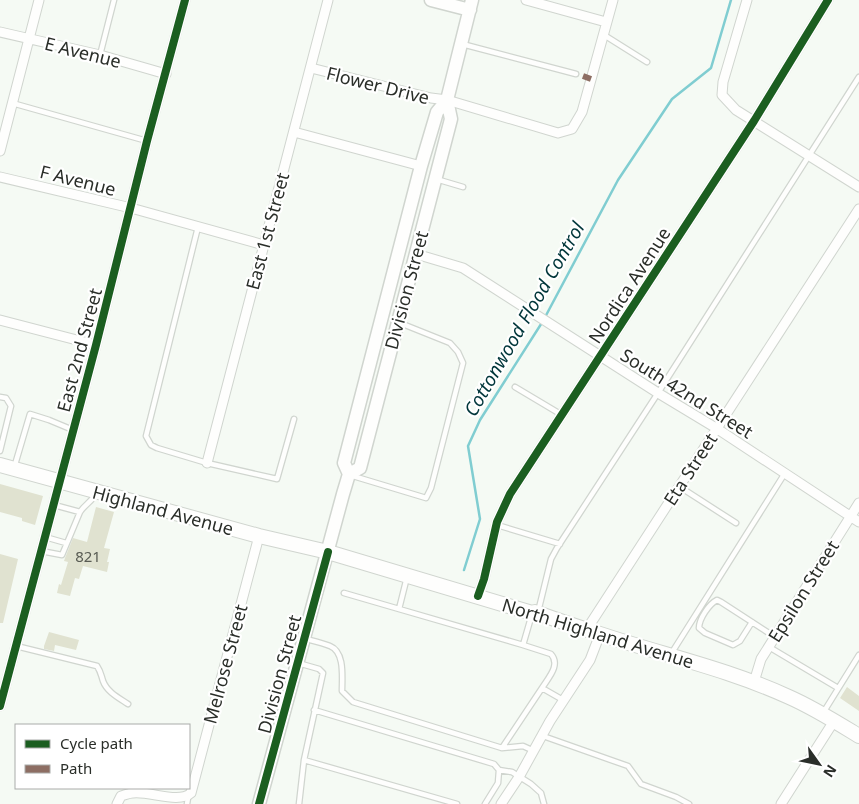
<svg xmlns="http://www.w3.org/2000/svg" width="859" height="804" viewBox="0 0 859 804" font-family="'Noto Sans',sans-serif">
  <style>
    .lines { fill: none; stroke-linecap: round; stroke-linejoin: round }
    .stream { stroke: #80cdd1; stroke-width: 2.5 }
    .building { fill: #e0e2d0 }
    .lane-casing { stroke: #d0d5cf; stroke-width: 7 }
    .street-casing { stroke: #d0d5cf; stroke-width: 11 }
    .secondary-casing { stroke: #d0d5cf; stroke-width: 15 }
    .primary-casing { stroke: #d0d5cf; stroke-width: 16 }
    .lane { stroke: #fefefd; stroke-width: 4.5 }
    .street { stroke: #fefefd; stroke-width: 9 }
    .secondary { stroke: #fefefd; stroke-width: 12 }
    .primary { stroke: #fefefd; stroke-width: 14 }
    .quiet { stroke: #8d6e63; stroke-width: 6; stroke-dasharray: 12 6; stroke-linecap: butt }
    .cycleway-casing { stroke: #fff; stroke-width: 11 }
    .cycleway { stroke: #1b5e20; stroke-width: 8 }
    .labels { text-anchor: middle; dominant-baseline: central; stroke-width: 4.5; stroke-linejoin: round; paint-order: stroke }
    .number-label { font-size: 15px; fill: #585b53 }
    .street-label { font-size: 18px; fill: #2a2e29; stroke: #fff }
    .water-label { font-size: 19px; font-style: italic; fill: #00363a; stroke: #fff }
  </style>
  <rect width="100%" height="100%" fill="#f5faf4"/>
  <g class="lines">
    <path class="stream" d="M464,570L480,519L468,446L480,420L543,321L618,180L672,99L711,68L731,0"/>
  </g>
  <path class="building" d="M0,484L43,496L35,525L22,521V518L0,512Z
    M96,507L114,512L104,548L110,549L107,562H109L107,572L83,566L79,579L75,578L70,596L57,593L59,584L61,585L68,562L64,561L65,558L73,538L87,542Z
    M0,554L18,559L3,623H0Z
    M49,632L79,640L76,650L55,645L54,651L44,649V646Z
    M847,687L859,696V711L840,698Z"/>
  <g class="lines">
    <g class="lane-casing">
      <path id="lane" d="M604,35L647,62
        M462,44L576,74
        M100,55L114,0
        M12,103L147,141
        M436,179L463,187
        M198,227L146,436L151,445L157,448L207,463L277,479L294,419
        M515,387L562,415
        M0,397L6,398L11,406L0,451
        M14,468L30,414L49,420L73,430
        M353,476L426,498L431,488L463,363L458,352L450,343L400,323
        M680,487L736,523
        M54,505L80,512
        M497,525L560,544
        M45,537L66,543
        M41,551L62,555L80,512C85,504 92,502 96,493
        M344,593L399,609L407,577
        M399,609L523,645L532,614
        M538,612L551,559L557,548L658,393L859,77
        M752,622L740,641L733,645L705,633L699,628C699,619 709,604 717,600L721,602L775,637
        M306,639C314,641 323,643 330,646C345,652 342,677 342,691L353,702L502,748
        M523,645L551,654C561,665 548,678 542,688
        M16,646L97,666C101,672 101,675 103,681C107,692 119,698 128,704
        M769,647L838,688
        M671,654L785,473
        M298,663L319,669L323,673L304,760L299,804
        M314,710L494,764L499,770L498,783L485,804
        M823,713L859,655
        M543,736L628,766L641,784L676,797L689,804
        M534,751L523,746L502,748L542,688L563,700
        M304,760L457,804
        M499,770L512,772L531,784L541,793L544,804
        M187,804L188,798"/>
    </g>
    <g class="street-casing">
      <path id="street" d="M526,0L606,22
        M747,0L723,82L722,95L736,110L859,187
        M0,32L100,55L166,74
        M311,68L431,98L447,100L558,133L572,129L582,112L613,0
        M294,132L421,166
        M0,151L39,0
        M0,177L131,208L264,245
        M416,254L463,268L658,393L716,428L859,522
        M0,320L96,345
        M207,463L328,0
        M478,596L484,579L497,522L510,494L754,121L828,0
        M587,629L859,209
        M754,682L761,659L859,503
        M0,706L96,345L147,141L185,0
        M117,804L121,796C125,795 129,793 133,793C150,791 179,804 191,793L259,536
        M501,804L519,777L550,721L590,660L600,634
        M781,804L834,721"/>
    </g>
    <g class="secondary-casing">
      <path id="secondary" d="M431,0L470,10
        M349,474L344,463L421,166L437,112L447,100L472,0
        M259,804L343,494L349,474L360,468L451,119L447,100"/>
    </g>
    <g class="primary-casing">
      <path id="primary" d="M0,465L259,536L328,552L532,613L535,612C556,620 578,627 600,634C663,655 728,669 789,697C814,708 836,722 859,736"/>
    </g>
    <use href="#lane" class="lane"/>
    <use href="#street" class="street"/>
    <use href="#secondary" class="secondary"/>
    <use href="#primary" class="primary"/>
    <path class="quiet" d="M583,76L591,79"/>
    <g class="cycleway-casing">
      <path id="cycleway" d="M478,596L484,579L497,522L510,494L754,121L828,0
        M0,706L96,345L147,141L185,0
        M259,804L328,552"/>
    </g>
    <use href="#cycleway" class="cycleway"/>
  </g>
  <g class="labels">
    <g class="number-label">
      <text x="88" y="556">821</text>
    </g>
    <g class="street-label">
      <text transform="translate(83 52) rotate(14)">E Avenue</text>
      <text transform="translate(378 85) rotate(14)">Flower Drive</text>
      <text transform="translate(78 180) rotate(14)">F Avenue</text>
      <text transform="translate(267 231) rotate(-75)">East 1st Street</text>
      <text transform="translate(629 285) rotate(-57)">Nordica Avenue</text>
      <text transform="translate(406 290) rotate(-75)">Division Street</text>
      <text transform="translate(79 350) rotate(-75)">East 2nd Street</text>
      <text transform="translate(687 393) rotate(32)">South 42nd Street</text>
      <text transform="translate(690 469) rotate(-57)">Eta Street</text>
      <text transform="translate(163 510) rotate(15)">Highland Avenue</text>
      <text transform="translate(803 591) rotate(-58)">Epsilon Street</text>
      <text transform="translate(598 633) rotate(17)">North Highland Avenue</text>
      <text transform="translate(225 664) rotate(-75)">Melrose Street</text>
      <text transform="translate(279 674) rotate(-75)">Division Street</text>
    </g>
    <g class="water-label">
      <text transform="translate(524 319) rotate(-60)">Cottonwood Flood Control</text>
    </g>
  </g>
  <rect x="15" y="724" width="175" height="65" fill="#ffffff" stroke="#aaaba9"/>
  <rect x="25" y="740" width="25" height="8" fill="#1b5e20" stroke="#aaaba9"/>
  <text x="60" y="749" font-size="15" fill="#2a2e29">Cycle path</text>
  <rect x="25" y="765" width="25" height="8" fill="#8d6e63" stroke="#aaaba9"/>
  <text x="60" y="774" font-size="15" fill="#2a2e29">Path</text>
  <g transform="translate(819 764) rotate(123)" stroke="#ffffff" stroke-width="4" paint-order="stroke">
  <path d="M0-4L9 19L0 12L-9 19Z" fill="#2a2e29"/>
  <text y="-8" font-size="14" font-weight="bold" text-anchor="middle" fill="#2a2e29">N</text>
  </g>
</svg>
